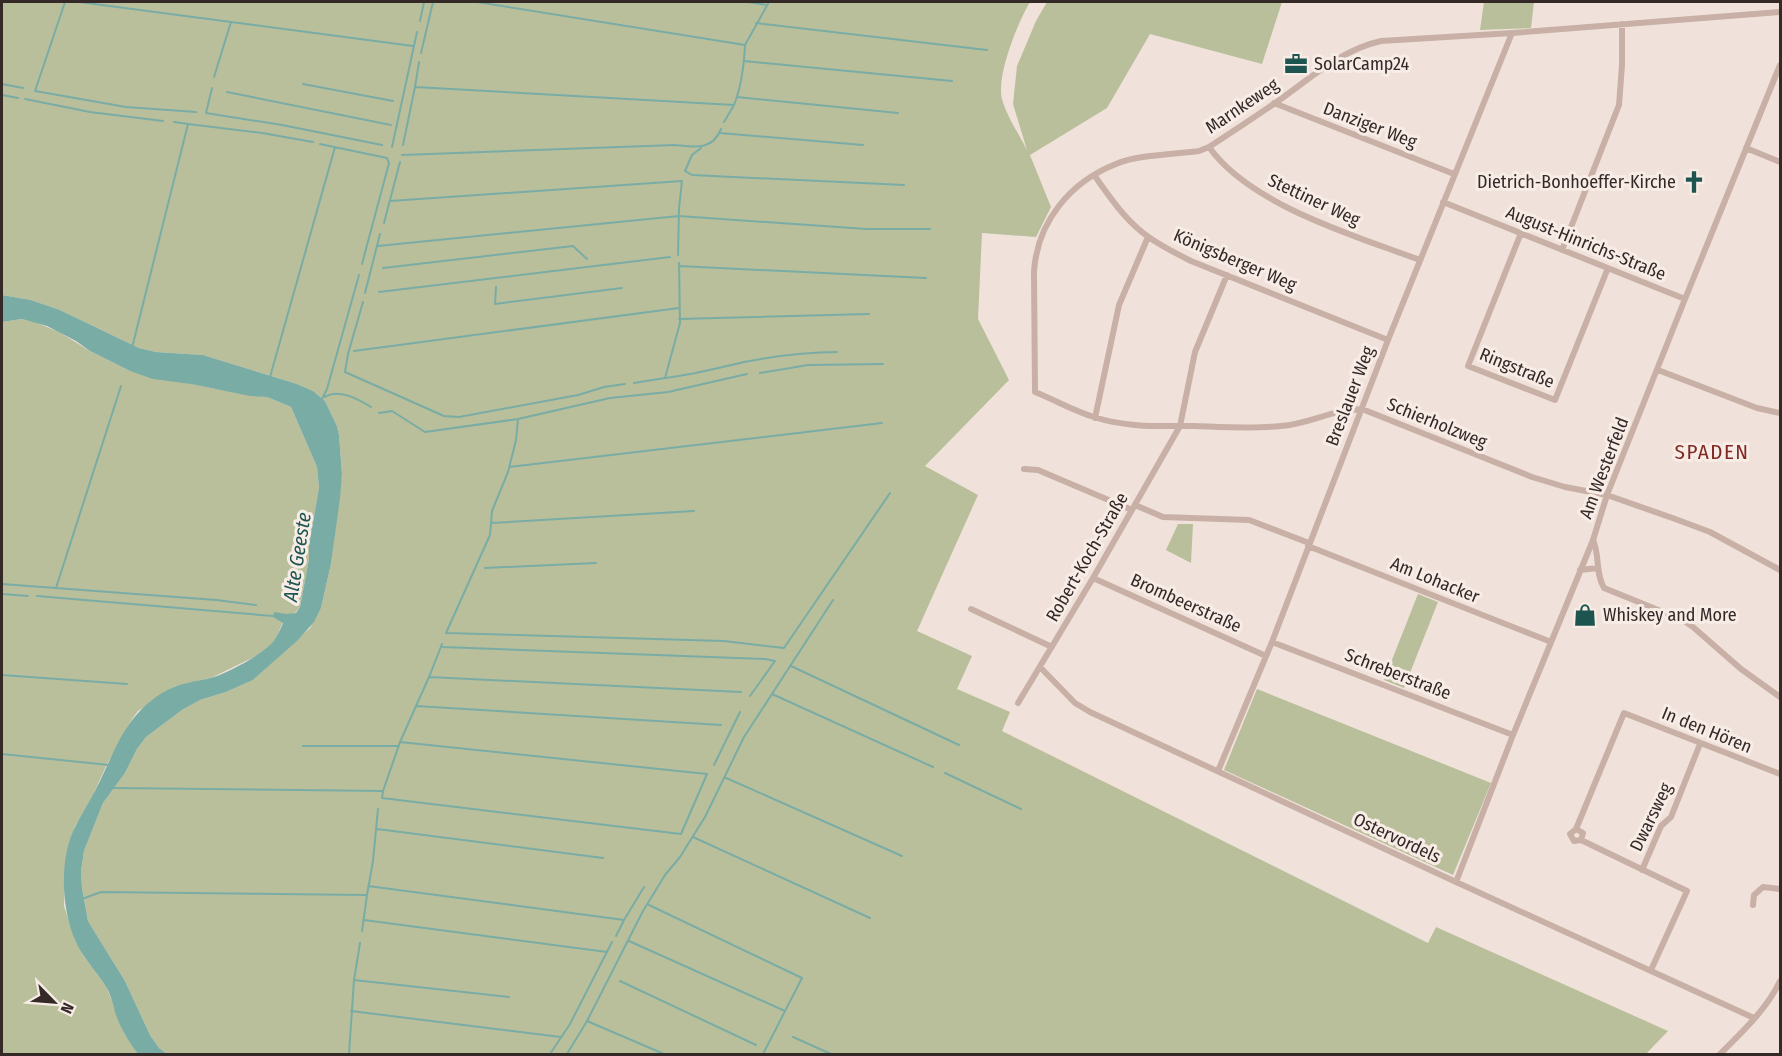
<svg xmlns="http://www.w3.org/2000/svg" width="1782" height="1056" viewBox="0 0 1782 1056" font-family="'Fira Sans Condensed',sans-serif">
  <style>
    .green { fill: #b9bf9a }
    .water { fill: #7aaca6 }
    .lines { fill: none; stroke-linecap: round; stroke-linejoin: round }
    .stream { stroke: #7aaca6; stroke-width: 2 }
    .street { stroke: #c8b0a6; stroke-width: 6 }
    .labels { text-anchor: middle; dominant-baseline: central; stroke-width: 6; stroke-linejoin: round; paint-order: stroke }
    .poi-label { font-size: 18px; fill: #342927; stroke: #f8ede6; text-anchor: start }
    .street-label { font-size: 18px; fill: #342927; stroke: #f8ede6 }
    .water-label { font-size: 20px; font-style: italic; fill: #1e544f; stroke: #f8ede6 }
    .quarter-label { font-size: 21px; letter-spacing: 1.5px; fill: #802a23; stroke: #f8ede6 }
  </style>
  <rect width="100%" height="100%" fill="#f0e2da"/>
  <path class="green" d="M2,2H1030C1018,22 996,76 1002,99C1007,117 1019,134 1027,150L1013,104L1017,66L1036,21L1047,2H1282L1262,64L1150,34L1107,108L1030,155L1051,207L1036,237L982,233L978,319L1009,380L925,466L978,495L917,631L972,656L957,689L1010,712L1002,731L1428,943L1436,927L1668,1031L1646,1054H167L159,1048L150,1035L125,981L88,921L82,888L81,871L84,851L103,803L125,773L137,749L146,737L182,710L200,700L226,692L253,680L310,628L321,608L331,564L342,474L339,435L337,426L325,401L313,391L297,384L203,355L156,352L139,348L60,310L31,300L2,295Z
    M1484,2H1534L1531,28L1480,30Z
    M22,319L35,322L59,332L90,351L130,371L211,388L267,397L291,407L317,467L319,489L309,546V559L300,607L295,613L286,615L275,640L260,654L213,677L174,687L138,711L132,719L107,764L88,806L75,826L70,840L65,865L64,906L75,940L84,957L106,986L125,1034L138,1054H2V322Z
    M1178,524H1193L1191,563L1166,550Z
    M1418,594L1438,602L1404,688L1384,680Z
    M1257,689L1491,783L1453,875L1224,770Z"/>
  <path class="water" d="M2,295L31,300L60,310L139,348L156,352L203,355L297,384L313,391L325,401L337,426L339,435L342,474L340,498L331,564L321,608L314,622L298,640L253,680L226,692L200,700L182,710L146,737L137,749L125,773L103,803L84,851L81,871L82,888L88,921L125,981L150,1035L159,1048L167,1054H138C129,1042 121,1029 116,1015C113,1005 111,994 105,985C95,970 82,957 75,940C61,907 59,857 76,825C84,810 93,796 100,781C117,745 127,715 162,693C178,683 195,682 214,677C229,672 266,653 275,639C278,634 281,628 283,623L273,617L274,612L286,614L296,613L300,607L309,559V546L319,488L317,467L291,407L267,397L250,396L191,384L153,379L130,371L90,351L76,341L47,326L22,319L2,322Z"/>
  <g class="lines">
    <path class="stream" d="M65,2L35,91L126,107L196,112
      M79,2L231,22
      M477,2L745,45C744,66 742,85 734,105
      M748,2L767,5
      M420,21L424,2
      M756,23L987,50
      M745,45L769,2
      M421,53L433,2
      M744,61L952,81
      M214,77L231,22L413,46
      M2,84L23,88
      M303,84L393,101
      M415,87L419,62
      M212,88L206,113L282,125L382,145
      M227,92L391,125
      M2,95L18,98
      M737,97L898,113
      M25,99L90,112L163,121
      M174,122L188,124
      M720,133L863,145
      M320,144L387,158L389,163L362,264
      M403,145L415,87L734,105L724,122
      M392,147L417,32
      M701,148L692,155L685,171L692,175L904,185
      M402,155L675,145C695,147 712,151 721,129
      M390,201L682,181L679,208L678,255
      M384,223L400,162
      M378,246L679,216L867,229H930
      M679,266L926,278
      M383,268L573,246L587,259
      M496,287L495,304L622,288
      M379,292L670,257
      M365,293L380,234
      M363,302L348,354L345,372L444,416L459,417L578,395L604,387L625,384
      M679,319L869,314
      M132,348L188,124L262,133L313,142
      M354,351L679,308
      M760,373L808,365L883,364
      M270,377L335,147
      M665,378C692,375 718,368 744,362C775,356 805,352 837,352
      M634,383L665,378L680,323L679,263
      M325,397C338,388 358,399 371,407
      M321,401L327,389L359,275
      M379,413L392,411L425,432L518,419L516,440L508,472L492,511L490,535L446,633L724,641L784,648L890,493
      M518,419L610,398L668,392L747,374
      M509,467L882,423
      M491,523L694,511
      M485,568L596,563
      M2,584L216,600L256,605
      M56,588L121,386
      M2,594L28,596
      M37,596L273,616
      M442,647L765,659L775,661L750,696
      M791,666L959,745
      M2,675L127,684
      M429,677L741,692
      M772,694L933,767
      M416,706L721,725
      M303,746H399
      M2,754L109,765
      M714,765L740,712
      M945,773L1021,809
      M724,777L902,856
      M113,788L383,791L400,742L429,677L442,644
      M383,791L382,798L681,834L707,774L400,742
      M377,829L603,858
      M693,837L870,918
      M368,886L624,920L644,887
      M82,899L101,892L367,895L373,861L378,809
      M649,905L802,978L763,1054
      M364,920L607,952
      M362,931L367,895
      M616,936L624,920
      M629,941L785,1011
      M360,943L354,980L509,997
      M620,981L756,1045
      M351,1011L561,1037
      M587,1021L664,1054
      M793,1037L831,1054
      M349,1054L354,980
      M550,1054L570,1024L612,942
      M567,1054L587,1021L643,911L665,875L680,857L705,817L744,737L833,600"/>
    <path class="street" d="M1780,12L1512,33L1381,41C1341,50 1311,78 1278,101C1255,117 1232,132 1209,147L1199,151C1176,154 1136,155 1116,164C1070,182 1037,222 1034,272L1035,392C1055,400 1074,411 1094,417C1127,428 1160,426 1194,426C1223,427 1253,429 1281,426C1309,424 1334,409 1362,409L1532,477L1565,487L1607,495L1678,520L1710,532L1780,570
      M1274,103L1454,174
      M1209,147C1250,205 1355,236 1420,260
      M1746,148L1780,162
      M1094,175C1110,197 1126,222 1150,238C1163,247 1177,254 1191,261L1388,340
      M1443,202L1685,299
      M1521,233L1468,366L1555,400L1608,268
      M1562,250L1619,105L1622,65V24
      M1658,370L1757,408L1780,413
      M1095,418L1119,305L1148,237
      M1024,469L1038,470L1132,510
      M1135,505L1163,517L1249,520L1309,543
      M1593,540C1600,555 1595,573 1604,588L1683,620L1693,627L1741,669L1780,697
      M1308,546L1551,642
      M1580,570L1598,568
      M1093,578L1266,656
      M971,609L1052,647
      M1272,642L1513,735
      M1040,667L1075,703L1090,712L1456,882L1754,1018
      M1018,703L1093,578L1180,426L1195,352L1227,275
      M1218,771L1272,642L1388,340L1512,33
      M1576,829L1624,713L1780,774
      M1581,840L1583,833L1576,829L1570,834L1574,841L1581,840L1687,891L1651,970
      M1642,870L1661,826L1671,817L1700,744
      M1456,882L1513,735L1593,540L1607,495L1685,299L1780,65
      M1753,905L1754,895L1763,887L1780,889
      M1720,1054C1742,1032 1767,1009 1780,981"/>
  </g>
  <defs>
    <g id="office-bare" transform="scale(1.8)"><path d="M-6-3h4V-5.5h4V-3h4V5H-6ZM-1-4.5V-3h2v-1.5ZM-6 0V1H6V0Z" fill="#1e544f" stroke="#f8ede6" stroke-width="2.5" paint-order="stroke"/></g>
    <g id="church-bare" transform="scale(1.8)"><path d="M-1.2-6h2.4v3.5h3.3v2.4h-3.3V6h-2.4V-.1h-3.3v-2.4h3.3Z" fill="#1e544f" stroke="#f8ede6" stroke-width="2.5" paint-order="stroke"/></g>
    <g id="shop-bare" transform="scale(1.8)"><path d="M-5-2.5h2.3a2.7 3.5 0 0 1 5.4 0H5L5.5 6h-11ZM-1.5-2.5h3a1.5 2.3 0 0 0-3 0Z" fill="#1e544f" stroke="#f8ede6" stroke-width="2.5" paint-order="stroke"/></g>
  </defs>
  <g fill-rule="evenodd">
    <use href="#office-bare" x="1296" y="64"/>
    <use href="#church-bare" x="1694" y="182"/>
    <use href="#shop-bare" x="1585" y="615"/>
  </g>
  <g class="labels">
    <g class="poi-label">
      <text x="1314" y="64">SolarCamp24</text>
      <text x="1676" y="182" text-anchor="end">Dietrich-Bonhoeffer-Kirche</text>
      <text x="1603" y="615">Whiskey and More</text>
    </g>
    <g class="street-label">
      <text transform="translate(1242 106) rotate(-34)">Marnkeweg</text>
      <text transform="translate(1370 125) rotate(21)">Danziger Weg</text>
      <text transform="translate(1314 200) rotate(25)">Stettiner Weg</text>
      <text transform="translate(1586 243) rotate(22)">August-Hinrichs-Straße</text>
      <text transform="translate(1235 260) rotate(23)">Königsberger Weg</text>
      <text transform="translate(1517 368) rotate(22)">Ringstraße</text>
      <text transform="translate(1350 396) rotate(-69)">Breslauer Weg</text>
      <text transform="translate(1437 423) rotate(22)">Schierholzweg</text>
      <text transform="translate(1604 468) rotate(-69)">Am Westerfeld</text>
      <text transform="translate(1087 557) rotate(-60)">Robert-Koch-Straße</text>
      <text transform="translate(1435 580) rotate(22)">Am Lohacker</text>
      <text transform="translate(1186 603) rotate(24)">Brombeerstraße</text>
      <text transform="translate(1398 674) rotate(21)">Schreberstraße</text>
      <text transform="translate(1707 730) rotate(22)">In den Hören</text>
      <text transform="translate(1651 817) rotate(-64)">Dwarsweg</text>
      <text transform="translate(1397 838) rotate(25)">Ostervordels</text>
    </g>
    <g class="water-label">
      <text transform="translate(297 557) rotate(-81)">Alte Geeste</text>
    </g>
    <g class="quarter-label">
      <text x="1712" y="452">SPADEN</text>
    </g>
  </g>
  <rect width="1782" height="1056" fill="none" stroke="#342927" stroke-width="6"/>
  <g transform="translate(54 1002) rotate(115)" stroke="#f8ede6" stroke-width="4.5" paint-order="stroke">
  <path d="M0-4.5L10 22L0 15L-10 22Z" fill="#342927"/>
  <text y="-9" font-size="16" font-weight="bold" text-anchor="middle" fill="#342927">N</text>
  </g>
</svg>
